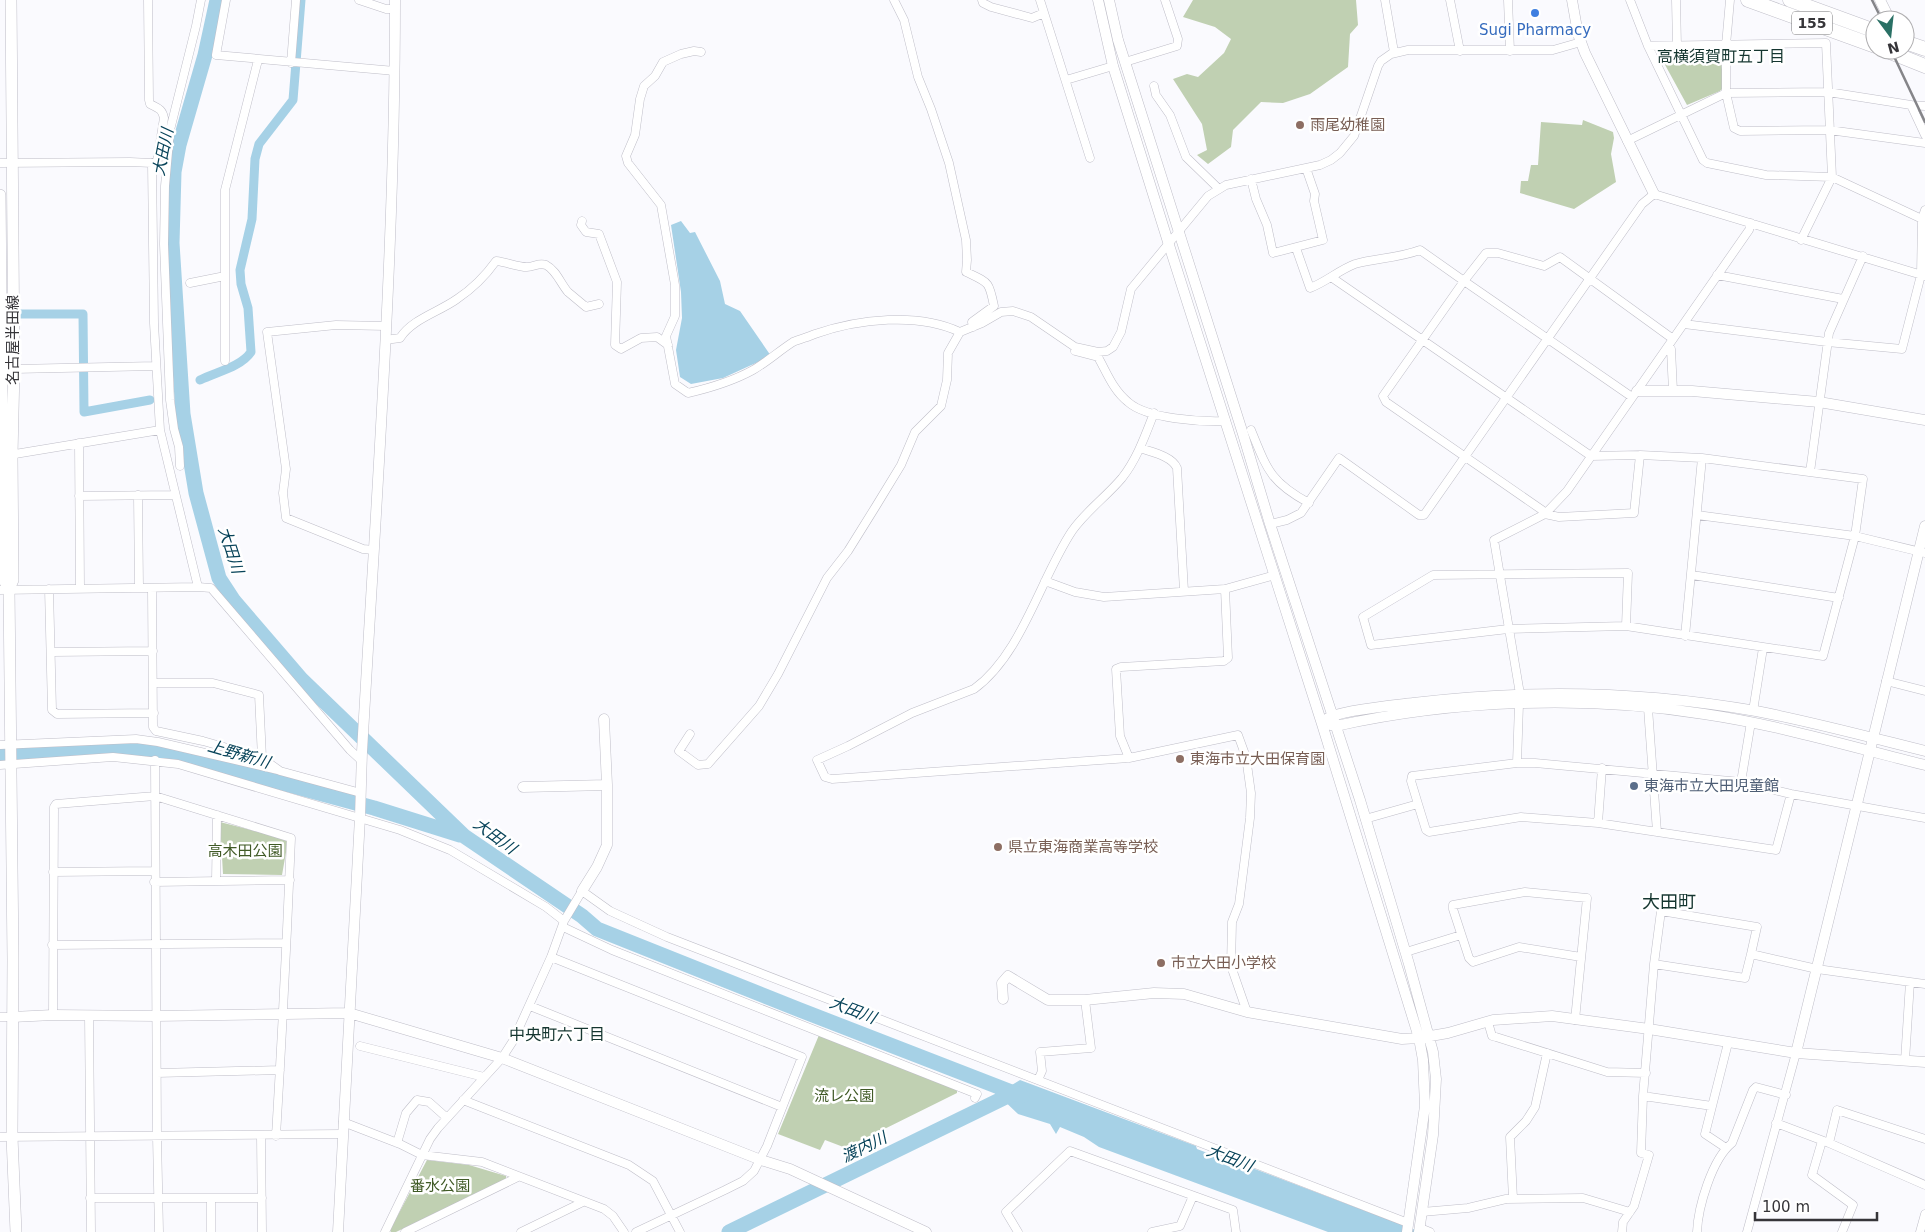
<svg xmlns="http://www.w3.org/2000/svg" width="1925" height="1232" viewBox="0 0 1925 1232" font-family="'DejaVu Sans','Noto Sans JP',sans-serif">
  <style>
    .green { fill: #c0d0b2 }
    .water { fill: #a6d1e6 }
    .lines { fill: none; stroke-linecap: round; stroke-linejoin: round }
    .canal { stroke: #a6d1e6; stroke-width: 9 }
    .river { stroke: #a6d1e6; stroke-width: 15 }
    .street-casing { stroke: #bfbec8; stroke-width: 9 }
    .secondary-casing { stroke: #bfbec8; stroke-width: 11 }
    .primary-casing { stroke: #bfbec8; stroke-width: 12 }
    .highway-casing { stroke: #bfbec8; stroke-width: 15 }
    .street { stroke: #fff; stroke-width: 8 }
    .secondary { stroke: #fff; stroke-width: 10 }
    .primary { stroke: #fff; stroke-width: 11 }
    .highway { stroke: #fff; stroke-width: 14 }
    .rail { stroke: #858589; stroke-width: 2.5 }
    .shop-dot { fill: #3f7fe0; stroke: #fff; stroke-width: 2 }
    .education-dot { fill: #8d6e63; stroke: #fff; stroke-width: 2 }
    .service-dot { fill: #5c6f8a; stroke: #fff; stroke-width: 2 }
    .labels { text-anchor: middle; dominant-baseline: central; stroke-width: 5; stroke-linejoin: round; paint-order: stroke }
    .shield { fill: #fff; stroke: #727274; stroke-width: 1 }
    .shield-label { font-size: 14px; font-weight: bold; fill: #363539 }
    .shop-label { font-size: 15px; fill: #366cbe; stroke: #fff }
    .education-label { font-size: 15px; fill: #785e54; stroke: #fff; text-anchor: start }
    .street-label { font-size: 15px; fill: #363539; stroke: #fff }
    .service-label { font-size: 15px; fill: #4e5e75; stroke: #fff; text-anchor: start }
    .park-label { font-size: 15px; fill: #405a26; stroke: #fff }
    .neighbourhood-label { font-size: 16px; fill: #153630; stroke: #fff }
    .water-label { font-size: 16px; font-style: italic; fill: #074359; stroke: #fff }
    .quarter-label { font-size: 18px; fill: #153630; stroke: #fff }
  </style>
  <rect width="100%" height="100%" fill="#fafafe"/>
  <path class="green" d="M1193,0H1356L1358,25L1350,34L1348,67L1310,94L1283,103L1261,102L1233,130L1231,147L1208,164L1197,155L1207,150L1202,124L1173,79L1187,74L1198,77L1224,53L1231,39L1215,27L1183,17Z
    M1658,52H1720L1724,87L1720,91L1687,105Z
    M1583,120L1613,132L1614,138L1611,154L1616,182L1574,209L1520,193L1521,181H1528L1531,165H1538L1541,122L1582,125Z
    M220,822L286,839L288,841L282,875L223,874Z
    M819,1035L957,1088V1093L846,1148L825,1140L820,1150L778,1134Z
    M427,1160L469,1165L506,1176V1179L396,1232H391L390,1230Z"/>
  <path class="water" d="M681,221L690,233L695,232L720,281L725,304L740,311L771,356L723,378L691,384L680,377L676,350L682,318L681,292L671,225Z
    M1020,1080L1196,1146L1197,1149L1236,1164L1239,1163L1421,1232H1328L1099,1147L1084,1137L1060,1127L1056,1134L1050,1124L1018,1114L997,1094Z"/>
  <g class="lines">
    <path class="canal" d="M9,314H83L84,412L150,400
      M200,380C216,372 241,367 251,352L248,308L241,284L240,270L252,219L255,159L259,144L293,100L301,0"/>
    <path class="river" d="M217,0L205,55L179,145L174,172L172,243L183,414L196,493L219,578L234,601L301,679L464,836L582,916L597,929L800,1010L1022,1096
      M0,755L116,748L163,751L374,808L460,835
      M729,1232L1014,1093"/>
    <g class="street-casing">
      <path id="street" d="M226,0L216,55L395,71
        M359,0L386,9H395
        M894,0L904,20L918,77L931,109L949,163L966,240L967,260L966,272C989,283 989,281 994,306L972,322L973,327
        M982,0L983,3L991,7L1032,18L1044,13
        M1040,0L1090,158
        M1385,0L1394,52
        M1450,0L1460,51
        M1508,0L1510,51
        M1630,0L1648,46L1703,160L1707,163L1766,175L1832,177L1922,219
        M1676,0L1677,46
        M1730,0L1726,45V93L1734,128L1740,131L1829,130L1925,143
        M1648,46L1826,43L1832,177L1801,240
        M701,52L694,51L681,54L663,62L655,76L644,86L640,99L635,135L626,156L628,163L661,205L675,285V316L666,336L675,384L688,393C710,388 733,381 753,370C767,362 779,351 793,342C800,339 808,337 815,334C858,319 918,312 960,332
        M1125,62L1177,46L1178,39L1165,0
        M291,63L296,0
        M1066,80L1113,66
        M1154,86L1156,95L1170,115L1186,157L1219,189
        M1911,105L1925,106
        M1627,141L1726,93L1828,92L1911,105L1925,135
        M0,163L130,162L152,163L157,161L164,118C162,108 157,108 150,104L149,100L148,0
        M152,163L154,323L160,430L198,587
        M1251,179L1256,199L1267,225L1273,253L1323,240L1314,201L1315,194L1306,168
        M582,221L581,225L586,232L599,234L617,282L615,345L621,349L641,338L657,337L668,345
        M1296,248L1310,288C1326,282 1339,270 1355,264C1377,258 1399,258 1420,250L1464,281L1486,253H1498L1544,266L1560,257L1673,339
        M1717,275L1843,299
        M1331,277L1591,456L1640,455L1634,513L1559,517L1545,514L1542,510L1386,402L1383,396L1464,281L1632,397
        M190,283L225,276
        M1684,324L1827,342L1902,349L1921,275L1922,219L1925,210
        M385,340L400,338C412,319 439,312 457,299C472,289 486,275 496,261C507,262 517,267 527,267C534,267 539,262 546,265C556,270 561,284 568,292C574,297 580,302 586,307L599,304
        M1671,349L1673,391
        M1075,351L1098,357C1107,373 1113,390 1128,402C1147,419 1201,422 1226,421
        M225,361V190L258,60
        M14,369L156,366
        M1154,413C1145,436 1137,459 1122,478C1106,497 1086,511 1072,531C1040,579 1022,654 974,689L912,713L848,746L817,760L825,777L832,779L1129,758L1238,735L1246,757L1251,793L1250,818L1239,904L1232,922L1231,966L1247,1012
        M1251,430C1267,469 1270,482 1309,503
        M79,443L80,588
        M1140,448C1151,452 1172,456 1177,468L1184,591
        M9,455L160,430
        M1640,455L1702,458L1863,479L1855,536L1697,515
        M180,466L179,447L174,429L170,400L164,244L165,186L170,130L196,26L201,0
        M1810,472L1829,333L1863,256
        M138,495L139,588
        M79,496L175,495
        M1270,524L1287,520L1301,513L1339,458L1419,515H1424L1642,204L1654,194L1925,276
        M374,550L363,549L286,518L283,493L286,469L267,332L336,325L386,326
        M1692,575L1839,598
        M1045,581L1075,592L1104,597L1225,589L1228,658L1224,661L1121,667L1116,669L1120,736L1129,758
        M49,589L52,710L57,714L154,713
        M152,589L153,727L156,731L203,741L262,758L280,771L361,793
        M1225,589L1275,575
        M0,590L198,587L211,588L350,750L362,761
        M1626,626L1628,573L1433,575L1363,617L1371,645L1508,629L1626,626L1823,656L1855,536L1925,553
        M1685,636L1702,458
        M52,652L153,651
        M1886,681L1925,691
        M154,683H213L259,695L262,758
        M1520,694L1494,540L1545,514L1567,491L1749,230L1751,223
        M1648,708L1657,832
        M1753,711L1763,648
        M1751,722L1741,782L1791,794L1925,818
        M690,734L679,751L698,765L708,764L759,706L778,674L827,578L848,551L876,506L901,465L915,432L941,406L947,380L948,353L960,332L982,323L1001,312L1013,311L1031,317L1075,347L1098,352L1107,351L1113,347L1121,332L1131,289L1208,196L1226,185L1320,165L1331,160L1340,153L1354,136L1378,66L1381,61L1391,54L1408,50H1553L1581,42
        M0,745L136,739L158,742L278,770
        M155,760L157,1136L159,1232
        M1517,763L1519,704
        M0,765L113,757L178,764L400,830L450,850L546,907L564,921
        M1418,804L1426,830L1429,832L1521,817L1598,823L1776,850L1791,794
        M1365,819L1418,804L1411,781L1412,776L1517,763H1535L1741,782
        M1598,823L1602,768
        M53,872L154,871
        M216,881L217,815
        M154,882L290,880
        M563,927L612,950L977,1094L975,1098
        M52,945L285,943
        M1406,952L1461,935
        M551,957L802,1057L767,1146L754,1171L743,1181L725,1190L636,1232
        M1654,964L1745,978L1751,954
        M530,1006L782,1107
        M53,1015L54,807L56,804L155,796L291,838C287,937 282,1036 276,1136
        M89,1015L91,1232
        M0,1017H12
        M1575,1020L1587,898L1525,892L1453,905V909L1469,958L1473,962L1519,947L1581,957
        M1488,1022L1492,1036L1496,1037L1607,1072L1646,1073
        M360,1046L484,1077
        M1905,1061L1910,982
        M157,1073L280,1070
        M1038,1080L1042,1071L1040,1052L1091,1048L1085,1000
        M1643,1096L1712,1106
        M463,1100L629,1165L653,1181L680,1232
        M343,1122L400,1144L422,1155L482,1162L604,1209L613,1216L624,1232
        M1776,1123L1829,1143L1925,1185
        M261,1136L262,1232
        M0,1137L342,1134
        M1822,1141L1812,1175L1853,1205L1842,1232
        M397,1143L406,1113L417,1100L429,1102L447,1118
        M1829,1143L1837,1110L1925,1139
        M1726,1148L1705,1134L1728,1043
        M90,1198H262
        M211,1199V1232
        M1513,1199L1510,1137L1526,1121L1535,1107L1547,1053
        M1422,1212L1468,1208L1506,1199L1583,1198L1630,1212
        M1420,1228L1430,1232
        M385,1232L430,1139L438,1128L502,1058L513,1041L551,957L564,921L582,891L610,911L667,937L1408,1223
        M405,1232L518,1177
        M521,1232L583,1202
        M1018,1232L1006,1212L1070,1151L1233,1210L1236,1232
        M1152,1232L1180,1226L1193,1196
        M1622,1232L1623,1222L1634,1206L1649,1155L1641,1153L1643,1096L1654,964L1661,911L1757,927L1751,954L1817,969L1925,984
        M1697,1232C1698,1207 1712,1159 1732,1143L1753,1090L1756,1087L1786,1095
        M1747,1232L1796,1053
        M1920,1232L1925,1214"/>
    </g>
    <g class="secondary-casing">
      <path id="secondary" d="M1098,0L1113,66L1169,245L1322,724L1419,1038L1423,1060L1425,1106L1407,1232
        M1109,0L1118,40L1243,434L1270,524L1360,800L1409,964L1433,1052L1436,1079L1433,1135L1419,1232
        M1572,0L1578,34L1585,53L1654,194
        M1880,0L1890,20
        M1637,391H1692L1819,402L1925,420
        M1328,718C1341,710 1396,705 1413,703C1527,689 1643,691 1756,711C1813,722 1869,737 1925,751
        M1331,725L1336,726C1453,700 1585,695 1704,714C1779,725 1852,747 1925,765
        M523,787L607,785
        M582,891L597,867L607,845V785L604,719
        M1003,999L1002,983L1008,976L1048,1000H1085L1154,993L1184,994L1247,1012L1402,1039L1419,1038L1448,1033L1493,1020L1552,1016L1649,1029L1796,1053L1925,1062
        M12,1017L53,1015L156,1016L349,1013L502,1058L761,1160L790,1169L926,1232
        M1796,1053L1925,526
        M338,1232L360,817L362,752C376,502 395,251 395,0"/>
    </g>
    <g class="primary-casing">
      <path id="primary" d="M0,195L4,580L9,589L13,959L12,1137L16,1232
        M9,589L13,580L12,455L14,369L11,0"/>
    </g>
    <g class="highway-casing">
      <path id="highway" d="M1748,0L1875,46
        M1790,0L1875,31
        M1905,42L1925,49
        M1885,50L1925,66"/>
    </g>
    <use href="#street" class="street"/>
    <use href="#secondary" class="secondary"/>
    <use href="#primary" class="primary"/>
    <use href="#highway" class="highway"/>
    <path class="rail" d="M1872,0L1882,20
      M1891,50L1925,122"/>
  </g>
  <circle class="shop-dot" cx="1535" cy="13" r="5"/>
  <g class="education-dot">
    <circle cx="1300" cy="125" r="5"/>
    <circle cx="1180" cy="759" r="5"/>
    <circle cx="998" cy="847" r="5"/>
    <circle cx="1161" cy="963" r="5"/>
  </g>
  <circle class="service-dot" cx="1634" cy="786" r="5"/>
  <g class="labels">
    <rect class="shield" x="1792" y="11.5" width="40" height="23" rx="4"/>
    <g class="shield-label">
      <text x="1812" y="23">155</text>
    </g>
    <g class="shop-label">
      <text x="1535" y="30">Sugi Pharmacy</text>
    </g>
    <g class="education-label">
      <text x="1310" y="125">雨尾幼稚園</text>
      <text x="1190" y="759">東海市立大田保育園</text>
      <text x="1008" y="847">県立東海商業高等学校</text>
      <text x="1171" y="963">市立大田小学校</text>
    </g>
    <g class="street-label">
      <text transform="translate(13 340) rotate(-90)">名古屋半田線</text>
    </g>
    <g class="service-label">
      <text x="1644" y="786">東海市立大田児童館</text>
    </g>
    <g class="park-label">
      <text x="245" y="851">高木田公園</text>
      <text x="844" y="1096">流レ公園</text>
      <text x="440" y="1186">番水公園</text>
    </g>
    <g class="neighbourhood-label">
      <text x="1721" y="56">高横須賀町五丁目</text>
      <text x="557" y="1034">中央町六丁目</text>
    </g>
    <g class="water-label">
      <text transform="translate(163 152) rotate(-79)">大田川</text>
      <text transform="translate(231 550) rotate(72)">大田川</text>
      <text transform="translate(239 754) rotate(16)">上野新川</text>
      <text transform="translate(495 836) rotate(36)">大田川</text>
      <text transform="translate(853 1010) rotate(21)">大田川</text>
      <text transform="translate(864 1147) rotate(-26)">渡内川</text>
      <text transform="translate(1230 1158) rotate(21)">大田川</text>
    </g>
    <g class="quarter-label">
      <text x="1669" y="901">大田町</text>
    </g>
  </g>
  <g transform="translate(1890 35) rotate(165)"><circle r="24" fill="#ffffff" stroke="#afaeb0"/>
  <path d="M0-4L9 19L0 12L-9 19Z" fill="#2a7065"/>
  <text y="-8" font-size="14" font-weight="bold" text-anchor="middle" fill="#363539">N</text>
  </g>
  <path d="M1755 1212v8h122v-8" fill="none" stroke="#363539" stroke-width="2.5"/>
  <text x="1762" y="1212" font-size="15" fill="#363539" stroke="#ffffff" stroke-width="4" paint-order="stroke">100 m</text>
</svg>
